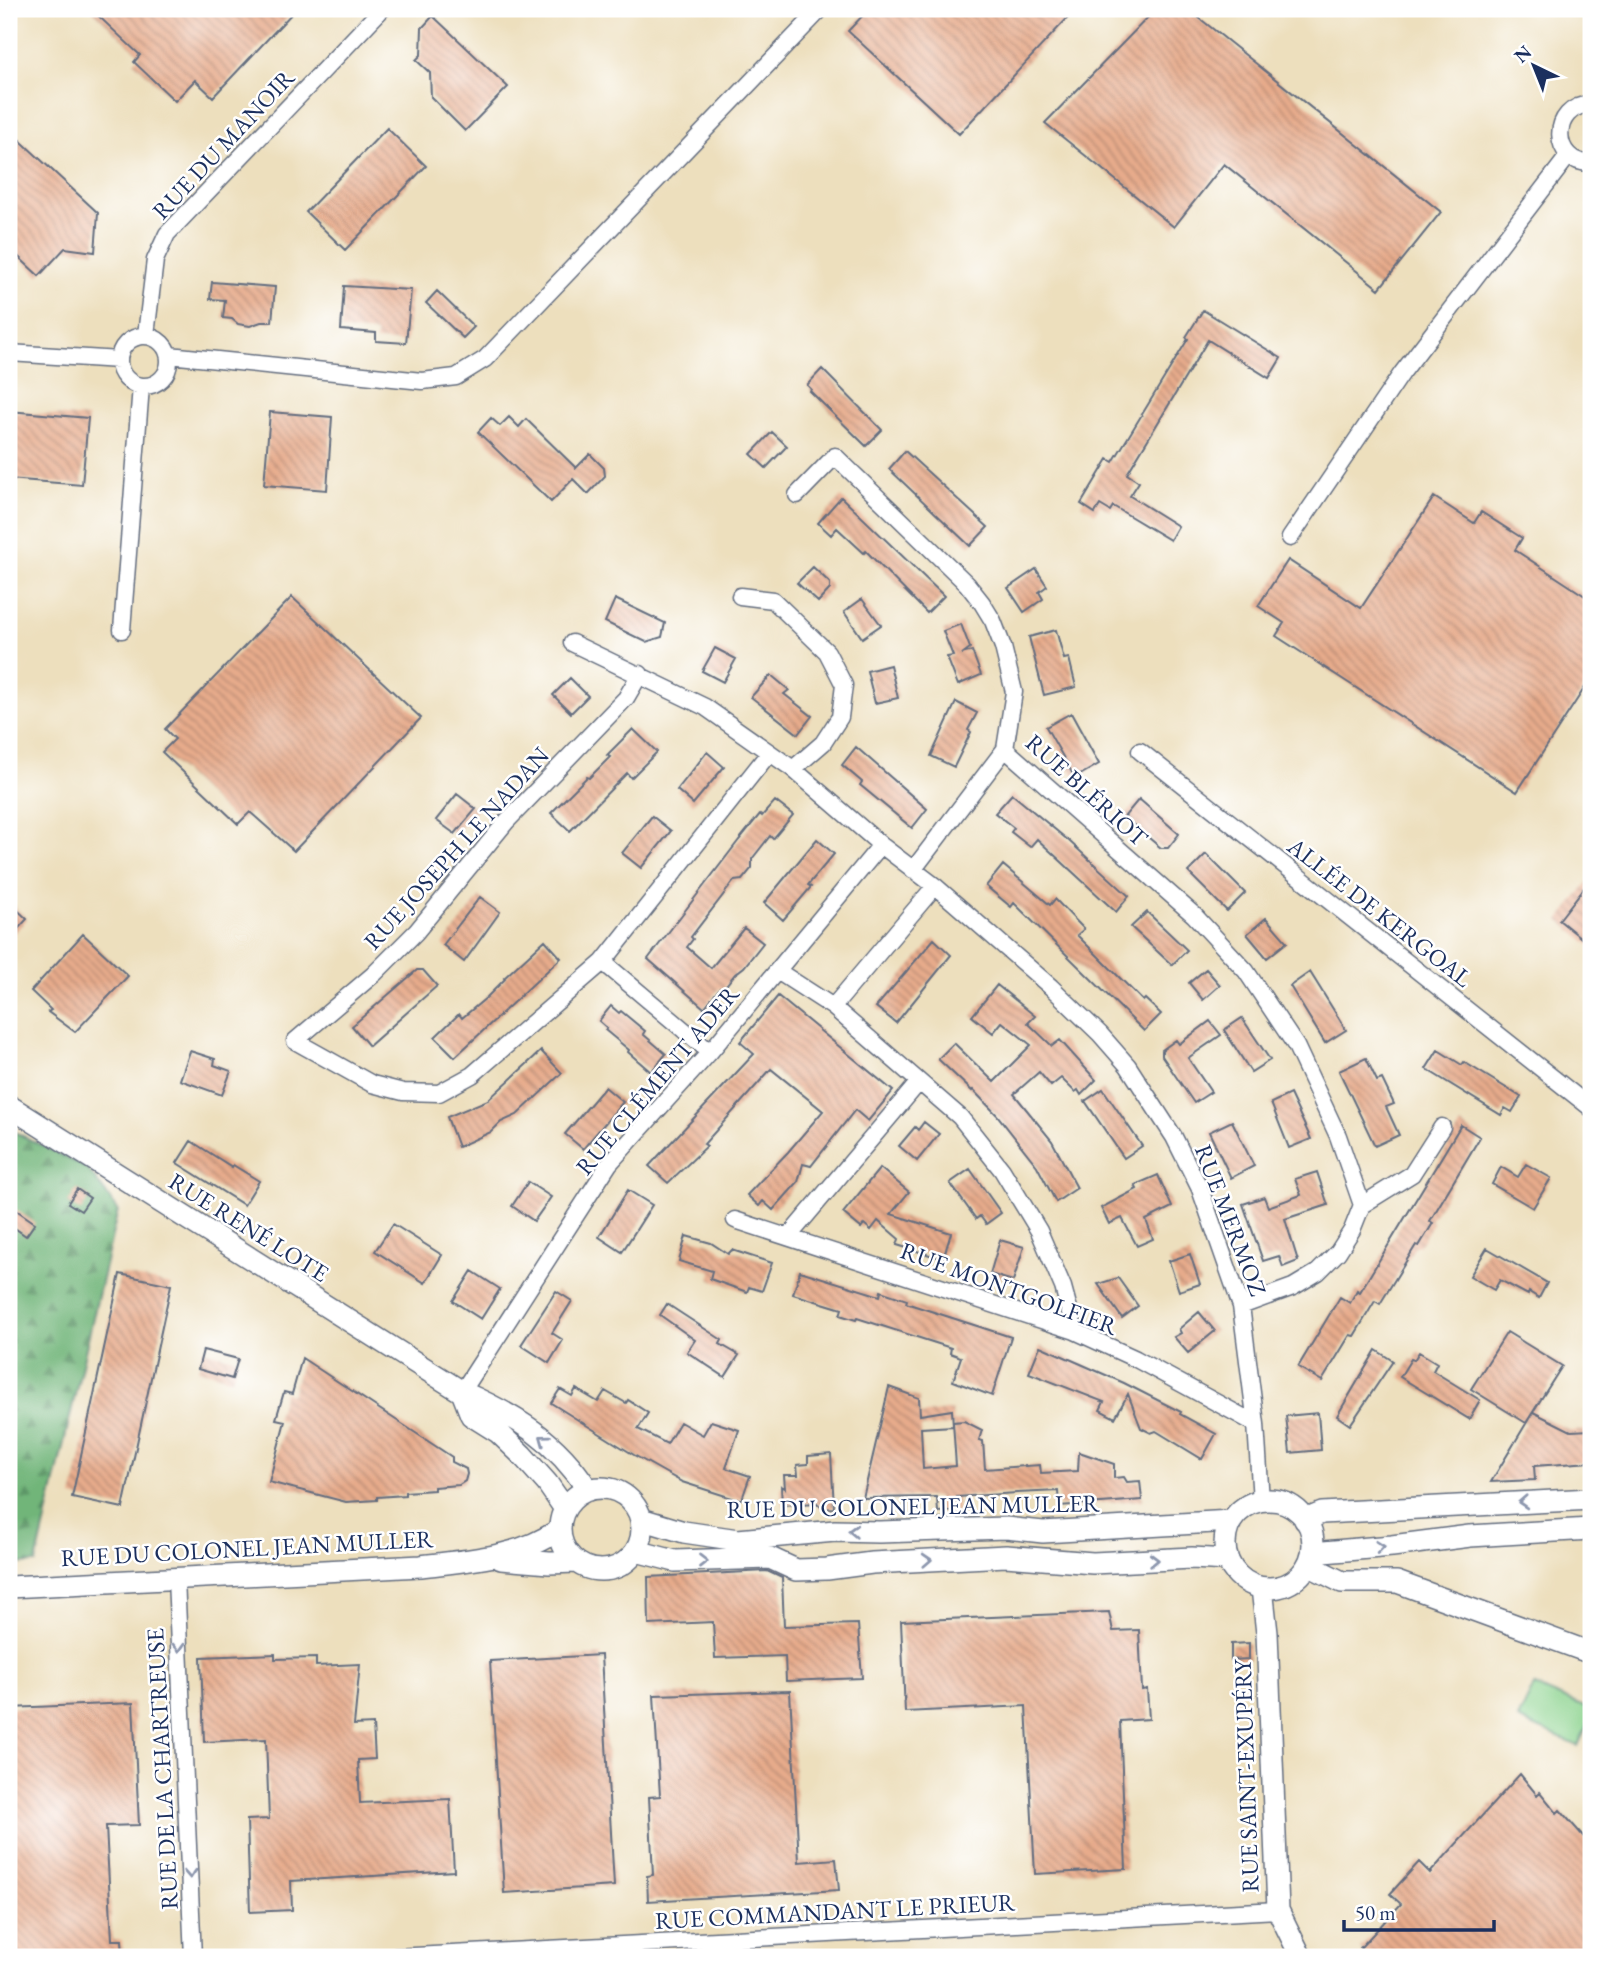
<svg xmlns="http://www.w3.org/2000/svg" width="1600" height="1966" viewBox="0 0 1600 1966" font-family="'EB Garamond',serif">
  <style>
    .forest { fill: url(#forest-firs); stroke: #46726c; stroke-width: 2 }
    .pitch { fill: #8cd38e; stroke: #548176; stroke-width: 2 }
    .building { fill: url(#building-back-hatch) }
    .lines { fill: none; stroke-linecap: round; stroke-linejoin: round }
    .street-casing { stroke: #646d7f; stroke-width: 19 }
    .secondary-casing { stroke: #646d7f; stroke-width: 24 }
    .street { stroke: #fff; stroke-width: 16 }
    .secondary { stroke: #fff; stroke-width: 21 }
    .oneway { stroke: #8d97ae }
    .labels { text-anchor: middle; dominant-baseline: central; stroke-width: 5; stroke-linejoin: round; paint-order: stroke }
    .street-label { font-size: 24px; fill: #1b2f5e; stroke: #fff }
  </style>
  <defs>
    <pattern id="forest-firs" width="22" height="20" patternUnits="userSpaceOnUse" patternTransform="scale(1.75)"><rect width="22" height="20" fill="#71b579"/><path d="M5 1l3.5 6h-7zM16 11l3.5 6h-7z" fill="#5c9466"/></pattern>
    <pattern id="building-back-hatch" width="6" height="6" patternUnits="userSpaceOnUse" patternTransform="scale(1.75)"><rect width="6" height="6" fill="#e7ab8b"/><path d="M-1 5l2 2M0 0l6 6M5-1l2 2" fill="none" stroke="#ba8c75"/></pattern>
  </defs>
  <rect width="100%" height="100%" fill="#fff"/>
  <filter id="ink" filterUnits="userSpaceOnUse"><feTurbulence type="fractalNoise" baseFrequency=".0143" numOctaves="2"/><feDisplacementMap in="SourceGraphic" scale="14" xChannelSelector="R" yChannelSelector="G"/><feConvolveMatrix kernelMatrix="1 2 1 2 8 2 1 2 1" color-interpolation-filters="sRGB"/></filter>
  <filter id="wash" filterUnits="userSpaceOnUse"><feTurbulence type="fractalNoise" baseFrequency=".00686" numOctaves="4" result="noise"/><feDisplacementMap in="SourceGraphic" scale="28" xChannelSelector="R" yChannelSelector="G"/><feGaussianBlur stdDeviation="1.57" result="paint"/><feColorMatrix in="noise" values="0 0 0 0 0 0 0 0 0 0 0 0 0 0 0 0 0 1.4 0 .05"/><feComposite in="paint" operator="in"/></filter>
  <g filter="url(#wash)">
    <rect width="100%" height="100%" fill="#eddfbd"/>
    <path class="forest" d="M9,1129L87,1168L118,1210L36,1563L9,1564Z"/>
    <path class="pitch" d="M1534,1686L1591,1710V1717L1578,1746L1518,1719Z"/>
    <g id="blocks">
      <path class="building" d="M91,9H296L213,97L195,80L175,101L134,62L140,55Z
        M869,9H1076L959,134L848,31Z
        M1156,9H1188L1441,212L1379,289L1224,164L1174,227L1045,123Z
        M433,16L508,87L465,131L431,97L430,73L416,60L421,55L422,28Z
        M387,128L426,166L345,250L306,212Z
        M9,130L98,213L95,252L65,248L39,276L9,248Z
        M212,282L275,287L272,322H261L250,326L238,324L232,319L223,318L225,300L210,299Z
        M344,286L411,290L406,343L376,341V333L341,330Z
        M437,291L474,327L463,338L426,303Z
        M1203,310L1281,358L1269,378L1208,340L1127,474L1139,482L1130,496L1178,526L1170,540L1113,506L1110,511L1100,505L1095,513L1081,504L1108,459L1113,462L1188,339L1186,337Z
        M822,369L882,430L866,446L810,391L811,389L807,385Z
        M9,411L88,418L82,485L9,479Z
        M270,412L332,417L327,490L264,485Z
        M509,417L519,427L526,419L576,468L590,454L604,468L605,476L588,494L573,479L551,502L478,432L491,418L500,426Z
        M772,432L787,446L766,468L751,454Z
        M905,451L988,527L970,546L889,469Z
        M841,497L944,596L927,613L866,551L864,553L837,528L831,535L818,523Z
        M1434,497L1474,523L1481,512L1522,538L1515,550L1591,600V678L1517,792L1276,636L1284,623L1258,606L1288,560L1361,608Z
        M813,567L830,583V589L818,602L797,583Z
        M1036,569L1047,586L1039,592L1043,599L1024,612L1008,588Z
        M292,597L421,718L294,851L250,812L238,824L162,752L175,739L165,729Z
        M615,599L665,623L662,637L646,642L605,622Z
        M862,599L881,625L862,638L844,612Z
        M961,624L970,648L962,654L972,651L981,675L958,685L947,657L953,656L943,631Z
        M1056,630L1064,659L1069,658L1076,687L1044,695L1029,637Z
        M715,648L736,659L723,682L702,671Z
        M890,665L898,698L875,703L867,671Z
        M771,675L789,690L784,694L812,716L798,734L751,697Z
        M570,678L588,696L571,713L553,695Z
        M956,702L977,713L968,730L971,732L954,767L931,756Z
        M1071,713L1099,764L1075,778L1046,727Z
        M633,729L657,752L631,778L627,773L570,831L551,813L587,777L589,778L610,757L607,755Z
        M856,747L927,809L912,828L860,785L862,782L842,765Z
        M707,752L724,767L693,804L677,790Z
        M457,794L476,809L455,834L436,820Z
        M1012,794L1069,841L1129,896L1116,912L1037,839L1030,847L1011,832L1014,828L995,813Z
        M1139,799L1179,834L1168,848H1161L1124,817Z
        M775,801L793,815L773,839L770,836L752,859V868L742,880L734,881L691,937L693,939L687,947L711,968L744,928L763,943L744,967L735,974L723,989L720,988L704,1008L648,959L739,840L760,814L762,816Z
        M652,816L671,831L641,868L622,853Z
        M817,839L834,854L808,885L811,887L783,920L764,903Z
        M1206,854L1245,893L1227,911L1188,872Z
        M1003,865L1050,905L1055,899L1084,929L1077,935L1143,1001L1145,999L1161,1014L1144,1031L1014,903L1011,907L986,886Z
        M1591,879V946L1559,920Z
        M480,897L500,912L464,962L443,945Z
        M9,902L27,919L9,939Z
        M1147,912L1187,950L1172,965L1131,927Z
        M1266,918L1287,942L1267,958L1247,934Z
        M83,934L128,976L75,1032L48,1012L51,1010L31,991Z
        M934,939L951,955L896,1023L876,1007Z
        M545,940L561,958L455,1057L435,1037L459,1014L462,1018L487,997L505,979L504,978Z
        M1206,969L1220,985L1203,1000L1189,983Z
        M417,970H423L437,986L369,1046L352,1026Z
        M1310,972L1346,1030L1325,1043L1290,986Z
        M997,985L1035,1016L1028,1023L1052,1046L1060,1040L1096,1080L1081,1095L1078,1090L1075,1092L1061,1078L1051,1086L1039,1072L1014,1094L1052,1141L1077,1188L1056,1202L1037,1166L997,1115L973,1090L972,1091L938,1059L954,1043L994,1082L1031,1045L1002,1022L993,1033L972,1016Z
        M778,996L893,1091L868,1121L855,1110L811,1166L803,1164L798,1182L773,1210L763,1201L759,1206L747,1195L788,1152L823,1111L771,1069L704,1144L707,1146L668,1183L649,1166L754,1054L740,1042Z
        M611,1006L619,1013L621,1011L645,1031L643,1034L666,1054L651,1072L628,1052L629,1050L605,1030L607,1028L599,1021Z
        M1242,1018L1270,1060L1251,1072L1224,1030Z
        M1210,1021L1221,1035L1188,1058L1211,1092L1194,1103L1162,1056V1050L1176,1040L1179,1044Z
        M1438,1050L1462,1065L1464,1062L1521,1097L1512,1112L1505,1108L1501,1115L1426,1069Z
        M190,1051L215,1059L214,1065L231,1071L222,1095L180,1080Z
        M541,1051L562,1073L517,1115L501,1122L491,1132L458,1147L447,1117L488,1100Z
        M1366,1058L1377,1081L1382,1079L1394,1104L1386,1107L1399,1135L1375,1146L1339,1071Z
        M605,1087L623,1102L583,1149L565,1134Z
        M1103,1089L1142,1146L1124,1158L1085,1101Z
        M1290,1094L1311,1139L1289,1148L1271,1103Z
        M1232,1121L1254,1166L1231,1178L1209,1132Z
        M924,1122L939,1134L917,1161L899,1146L915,1127L918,1130Z
        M1461,1125L1480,1137L1430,1221L1433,1223L1419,1246L1416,1245L1380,1304L1375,1301L1354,1336L1350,1335L1322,1381L1298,1367L1340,1297L1350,1303L1357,1290L1360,1292Z
        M191,1141L232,1167L233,1165L259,1181L244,1205L177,1163Z
        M1526,1164L1551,1178L1533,1208L1492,1184L1501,1167L1518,1177Z
        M880,1168L909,1192L891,1214L951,1233L943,1259L897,1245L899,1239L878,1221L871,1230L864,1224L861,1228L843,1213Z
        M970,1169L1001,1213L986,1224L980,1216L976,1219L950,1183Z
        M1317,1172L1328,1205L1285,1219L1298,1261L1283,1267L1279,1256L1263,1261L1243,1204L1264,1197L1268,1207L1301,1195L1295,1179Z
        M1158,1175L1172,1207L1146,1220L1153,1239L1137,1246L1122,1218L1109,1224L1101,1208L1137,1189L1135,1185Z
        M528,1182L551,1197L534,1221L512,1206Z
        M77,1189L90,1198L81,1211L68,1203Z
        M628,1190L652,1205L622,1252L599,1237Z
        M9,1205L35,1223L26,1236L9,1224Z
        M393,1224L442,1255L425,1283L375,1251Z
        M686,1236L711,1243L728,1254L732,1250L772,1263L762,1291L749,1287L747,1292L710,1279L712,1271L679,1261Z
        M1000,1240L1024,1247L1013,1281L990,1274Z
        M1487,1248L1547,1283L1539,1298L1529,1292L1528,1295L1500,1280L1494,1290L1470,1276Z
        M1190,1254L1200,1284L1179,1291L1169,1261Z
        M472,1271L500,1289L481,1319L453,1301Z
        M800,1271L880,1296L881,1291L907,1300L906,1303L1011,1337L992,1396L953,1381L961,1357L950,1353L951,1348L857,1318L856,1320L840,1315L842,1309L793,1294Z
        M120,1274L171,1285L123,1508L72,1497Z
        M1118,1278L1138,1306L1122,1318L1098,1284Z
        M556,1291L572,1301L552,1333L563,1340L549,1363L521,1345Z
        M667,1304L722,1340L720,1344L739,1355L725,1377L687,1352L695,1340L660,1315Z
        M1199,1312L1215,1331L1188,1353L1174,1337L1181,1333L1179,1329Z
        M1507,1332L1562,1366L1526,1423L1471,1389Z
        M1040,1346L1124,1383L1181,1412L1180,1414L1216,1434L1202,1459L1156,1431L1151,1433L1141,1428L1128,1394L1115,1418L1100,1410L1104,1402L1029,1373Z
        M203,1350L238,1359L232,1379L198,1369Z
        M1376,1350L1393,1361L1350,1425L1337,1416Z
        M1419,1352L1437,1363L1433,1371L1480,1400L1469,1419L1400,1377L1411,1359L1414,1360Z
        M302,1358L452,1457V1462L466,1469L467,1474L465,1481L459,1485L434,1487V1490L405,1492V1495L377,1497V1500L346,1502L269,1482L285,1421L276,1419L284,1392L292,1394Z
        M889,1387L919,1398L920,1415L952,1410L953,1426L921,1428L923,1469L956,1466L953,1422L964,1421L982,1430L979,1440L983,1441L985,1469L1040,1465L1041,1473L1078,1471L1079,1452L1114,1464V1478L1124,1477L1127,1482L1140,1481L1142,1500L1059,1506L1058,1491L1017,1493L957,1497L958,1511L938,1512L937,1497L863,1498Z
        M560,1389L572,1396L576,1389L598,1402L605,1391L626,1403L628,1400L648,1413L638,1429L667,1444L680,1422L703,1435L711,1421L739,1430L726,1468L750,1476L742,1499H735L682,1482L634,1455L551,1403Z
        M1533,1412L1571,1431L1591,1430V1462L1534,1466L1535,1480L1491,1482Z
        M1318,1413L1321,1450L1290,1453L1286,1416Z
        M831,1454L834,1508L823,1509L817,1503L782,1505L781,1486L785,1488L784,1475H798L797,1465L808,1464V1456Z
        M767,1571L782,1578L784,1626L858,1624L862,1678L786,1681L785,1656L715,1658L713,1622L649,1625L648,1577Z
        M1109,1612L1113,1631L1139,1630L1142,1690L1147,1689L1149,1719L1120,1721L1126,1869L1035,1874L1026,1706L905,1712L901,1621Z
        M1249,1643V1659L1231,1660V1644Z
        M275,1654V1659L316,1658V1666L360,1664L354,1725L373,1724L375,1759L358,1760L360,1803L450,1799L454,1871L291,1881L292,1910L250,1912L247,1820L269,1819L266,1739L204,1742L201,1657Z
        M601,1655L614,1886L504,1893L490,1661Z
        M790,1691L799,1862L836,1859L839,1890L648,1901L647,1876L653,1875L649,1797L660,1796L654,1695Z
        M133,1703L139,1825L106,1826L112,1940H122L123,1957H9V1708Z
        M1520,1774L1537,1795L1540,1792L1557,1813L1560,1810L1591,1845V1957H1369L1360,1948L1401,1904L1390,1894L1419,1862L1430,1873Z"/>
    </g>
  </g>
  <g filter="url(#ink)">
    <use href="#blocks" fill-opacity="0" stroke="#646d7f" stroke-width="2"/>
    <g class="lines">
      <g class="street-casing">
        <path id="street" d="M1591,104C1549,106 1551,164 1591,163
          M146,335L155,260L167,234L382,9
          M119 361a25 25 0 1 1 50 0a25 25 0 1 1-50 0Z
          M9,353L119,360
          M169,355L422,381L456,377L485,359L821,9
          M797,495L835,456L967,584L982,603L993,621L1003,647L1014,692L1005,749L913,870
          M1290,538L1402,373L1569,155
          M740,596L773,600L827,652L844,685L840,717L823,743L793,769
          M122,630L141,386
          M572,643L705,707L793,769L881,845L935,886L1051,987L1100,1034L1128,1066L1174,1137L1200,1189L1241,1306L1256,1424L1261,1501
          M640,674L626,698L506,822L416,932L374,974L295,1041L372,1084L403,1092L439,1093L472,1075L603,962L769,753
          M1005,749L1194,915L1246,971L1296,1046L1338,1136L1362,1205
          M1140,751L1591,1108
          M603,962L710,1052
          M779,972L833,1007L960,1117L1002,1170L1039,1231L1063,1287L1075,1331
          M833,1007L935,886
          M735,1220L1075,1331L1136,1359L1256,1424
          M789,1236L919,1082
          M1241,1306L1293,1287L1318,1272L1338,1252L1352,1230L1362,1205L1412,1174L1442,1127
          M462,1392L609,1164L710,1052L881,845
          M176,1579L193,1957
          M395,1957L1278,1910"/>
      </g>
      <g class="secondary-casing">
        <path id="secondary" d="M9,1106L462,1392C515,1415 557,1441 588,1490
          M462,1392L471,1415L498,1432L522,1455L547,1483L565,1509
          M560 1529a41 41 0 1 1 82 0a41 41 0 1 1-82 0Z
          M1225 1544a44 44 0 1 1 88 0a44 44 0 1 1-88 0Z
          M641,1519L684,1532L738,1540L835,1531L879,1532L1006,1528L1043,1532L1231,1521
          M1305,1520L1322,1513L1591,1499
          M636,1551L675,1561L770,1558L796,1570L827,1569L872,1563L1006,1556L1093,1563L1192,1558L1228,1560
          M1312,1553L1392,1546L1470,1536L1591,1529
          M501,1559L549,1563L576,1562
          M1308,1565L1342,1582H1397L1591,1653
          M9,1587L421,1566C469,1560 520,1558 560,1529
          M1262,1588L1267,1633L1278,1910L1301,1957"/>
      </g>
      <use href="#street" class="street"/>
      <use href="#secondary" class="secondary"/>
    </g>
    <defs><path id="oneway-chevron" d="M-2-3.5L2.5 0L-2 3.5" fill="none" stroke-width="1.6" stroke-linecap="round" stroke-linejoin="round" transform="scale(1.75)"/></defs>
    <g class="oneway">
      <use href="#oneway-chevron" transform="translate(544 1439) rotate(-144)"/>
      <use href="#oneway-chevron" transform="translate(1523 1502) rotate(177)"/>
      <use href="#oneway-chevron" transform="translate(853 1531) rotate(-178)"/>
      <use href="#oneway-chevron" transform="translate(1380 1547) rotate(-6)"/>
      <use href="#oneway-chevron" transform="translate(927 1560) rotate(-3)"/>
      <use href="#oneway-chevron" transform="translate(1154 1560) rotate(-2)"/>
      <use href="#oneway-chevron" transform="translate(703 1561)"/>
      <use href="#oneway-chevron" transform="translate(179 1647) rotate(87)"/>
      <use href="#oneway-chevron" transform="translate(190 1874) rotate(87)"/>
    </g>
  </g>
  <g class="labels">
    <g class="street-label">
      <text transform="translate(223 144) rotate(-47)">RUE DU MANOIR</text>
      <text transform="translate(1087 790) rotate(42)">RUE BLÉRIOT</text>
      <text transform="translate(456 848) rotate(-48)">RUE JOSEPH LE NADAN</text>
      <text transform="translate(1380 912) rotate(38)">ALLÉE DE KERGOAL</text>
      <text transform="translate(657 1080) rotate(-50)">RUE CLÉMENT ADER</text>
      <text transform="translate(1231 1220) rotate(69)">RUE MERMOZ</text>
      <text transform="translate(249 1227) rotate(32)">RUE RENÉ LOTE</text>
      <text transform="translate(1009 1288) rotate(20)">RUE MONTGOLFIER</text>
      <text transform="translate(913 1506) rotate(-1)">RUE DU COLONEL JEAN MULLER</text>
      <text transform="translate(247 1548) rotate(-3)">RUE DU COLONEL JEAN MULLER</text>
      <text transform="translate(162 1769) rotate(-93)">RUE DE LA CHARTREUSE</text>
      <text transform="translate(1246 1776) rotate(-92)">RUE SAINT-EXUPÉRY</text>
      <text transform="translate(835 1911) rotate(-3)">RUE COMMANDANT LE PRIEUR</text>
    </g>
  </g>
  <rect width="1600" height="1966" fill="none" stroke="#fff" stroke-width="35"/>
  <g transform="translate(1534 66) rotate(317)" stroke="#ffffff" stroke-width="5" paint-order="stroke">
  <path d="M0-5L12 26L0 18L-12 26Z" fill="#1b2f5e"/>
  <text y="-10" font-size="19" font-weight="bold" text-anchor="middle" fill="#1b2f5e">N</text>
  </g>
  <path d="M1344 1920v10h150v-10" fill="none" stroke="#1b2f5e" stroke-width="3.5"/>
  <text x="1355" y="1920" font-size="21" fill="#1b2f5e" stroke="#ffffff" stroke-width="5" paint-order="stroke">50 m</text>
</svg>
